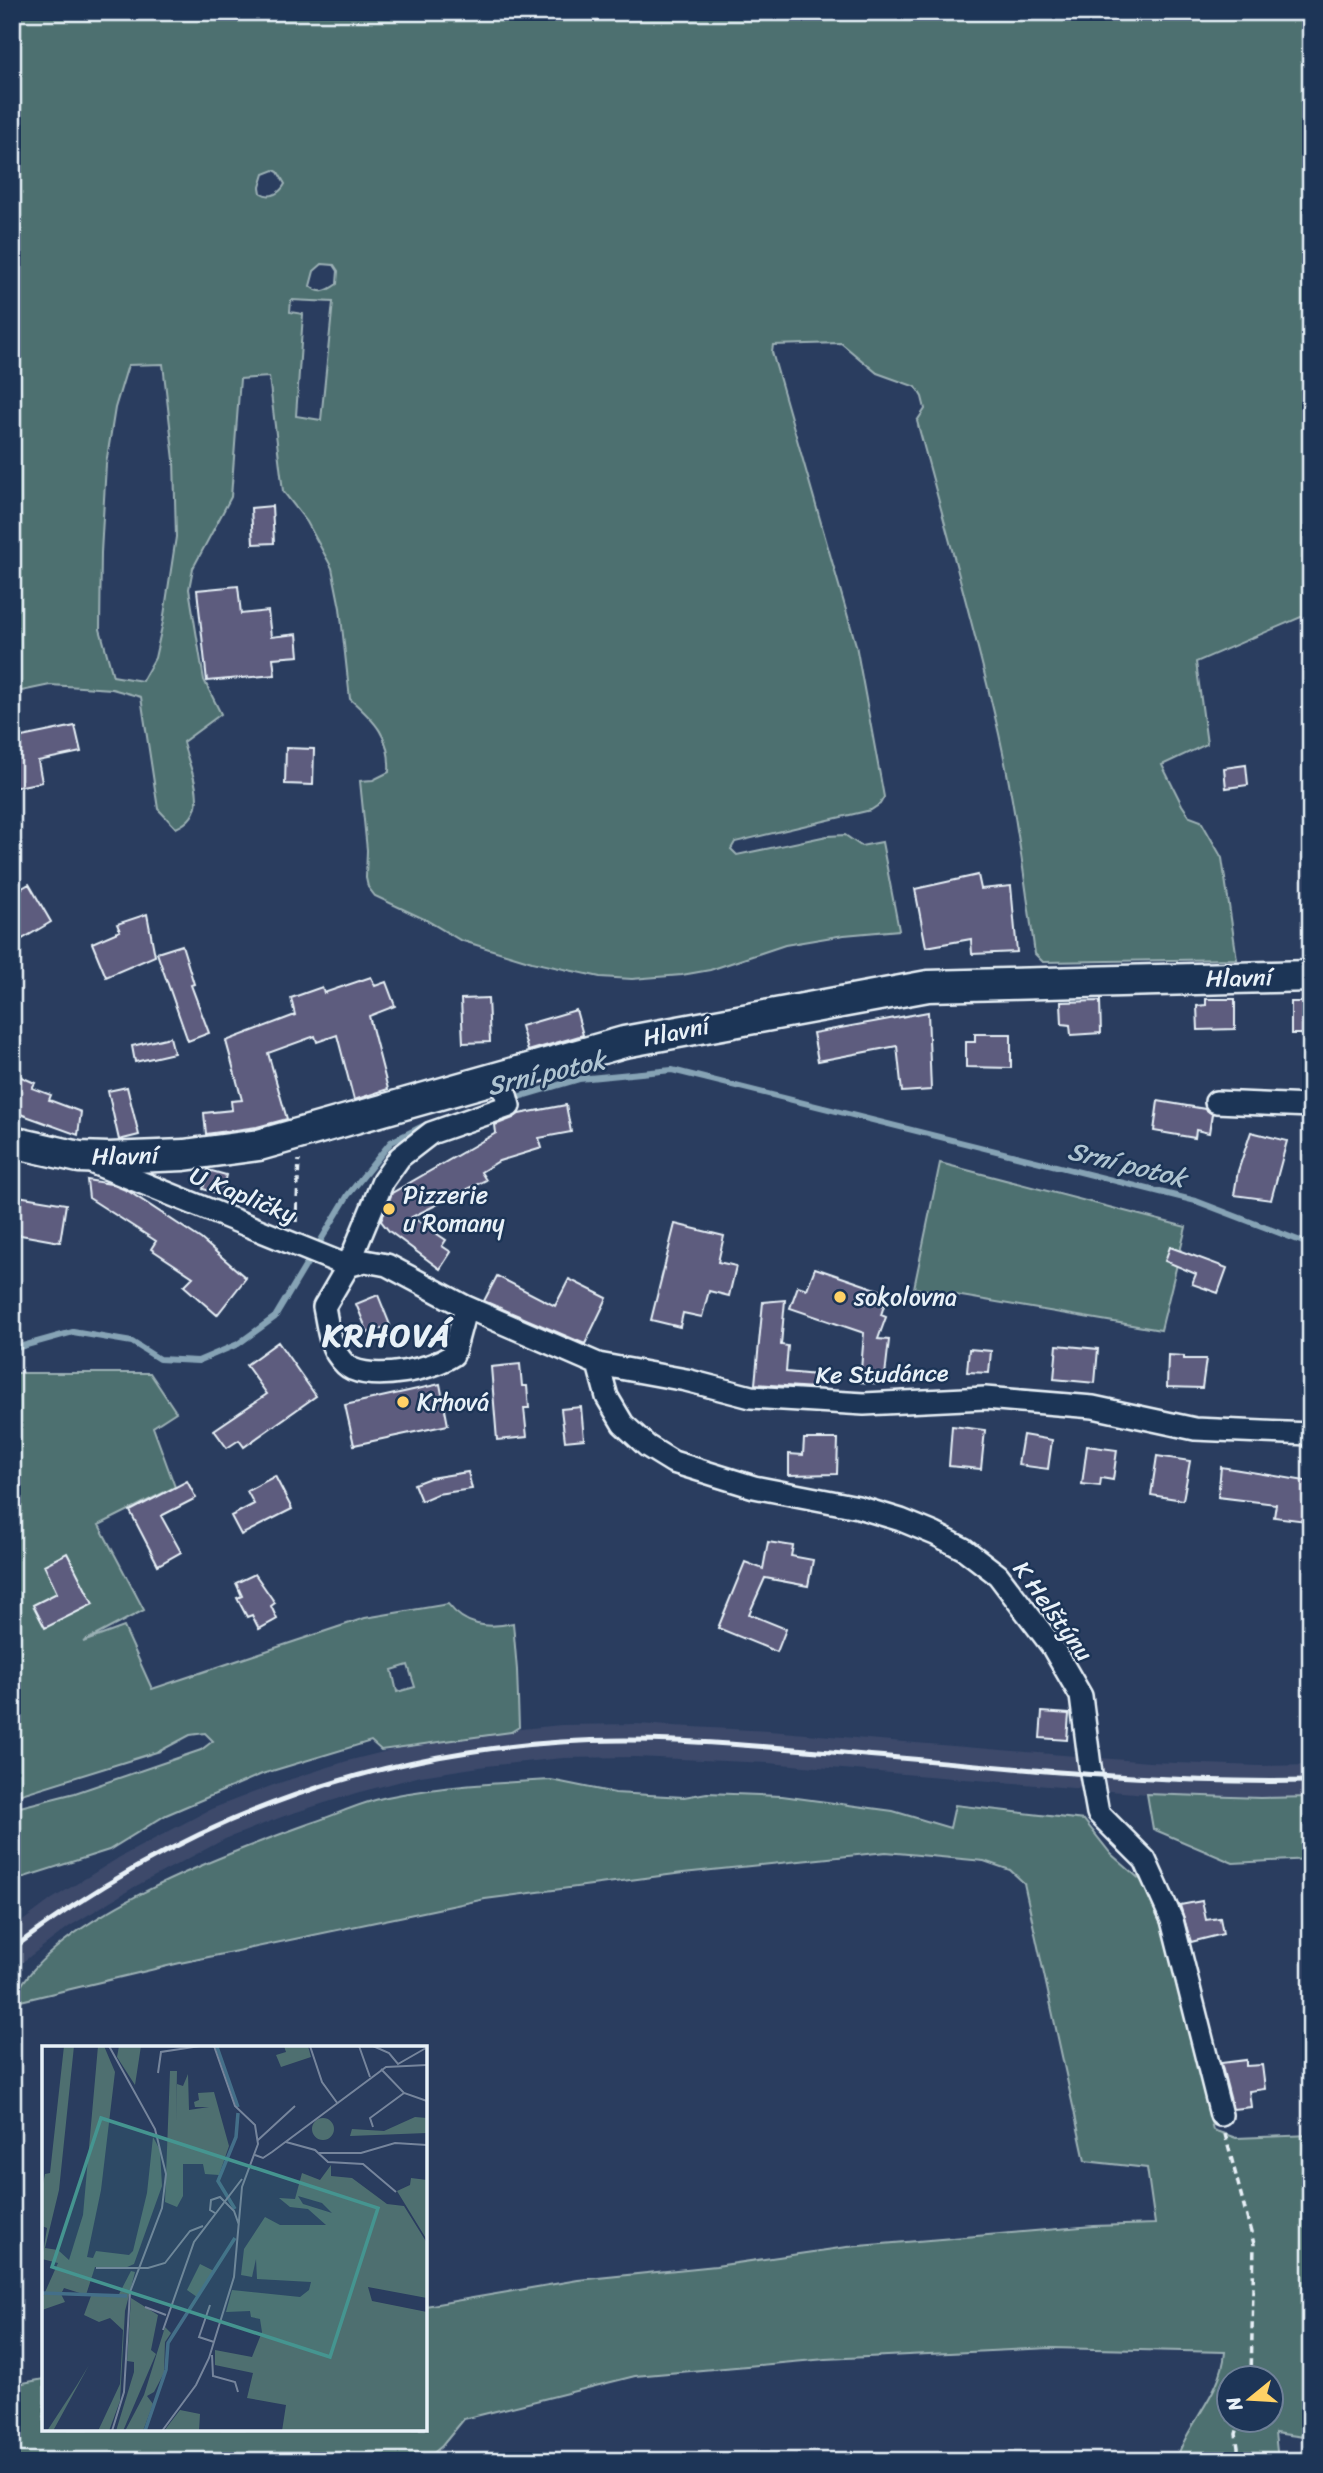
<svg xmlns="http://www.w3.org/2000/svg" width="1323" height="2473" viewBox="0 0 1323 2473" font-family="Sriracha,sans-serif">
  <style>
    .built { fill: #3c496b }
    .green { fill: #4e6f70; stroke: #9bb0b4; stroke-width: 2; fill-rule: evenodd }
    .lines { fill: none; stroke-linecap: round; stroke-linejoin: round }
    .stream { stroke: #86a3b5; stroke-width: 6 }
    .building { fill: #5d5c7e; stroke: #e8f1f8; stroke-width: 2 }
    .street-casing { stroke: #e8f1f8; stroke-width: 26 }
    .secondary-casing { stroke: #e8f1f8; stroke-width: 35 }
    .path { stroke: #e8f1f8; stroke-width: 3.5; stroke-dasharray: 7 5; stroke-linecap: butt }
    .street { stroke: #1d3557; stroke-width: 21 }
    .secondary { stroke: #1d3557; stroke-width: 30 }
    .rail { stroke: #e8f1f8; stroke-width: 5 }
    .poi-dot { fill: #ffd166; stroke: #1d3557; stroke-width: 2.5 }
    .labels { text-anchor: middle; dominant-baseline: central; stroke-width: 5; stroke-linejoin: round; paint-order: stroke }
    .street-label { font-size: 24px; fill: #e8f1f8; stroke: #1d3557 }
    .poi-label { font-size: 24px; fill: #e8f1f8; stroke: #1d3557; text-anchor: start }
    .water-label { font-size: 26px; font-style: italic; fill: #afc4d1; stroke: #1d3557 }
    .district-label { font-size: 32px; font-weight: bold; letter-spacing: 2px; fill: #e8f1f8; stroke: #1d3557 }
    .inset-river { fill: none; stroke: #446f89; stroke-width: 3.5 }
    .inset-road { fill: none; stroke: #76859c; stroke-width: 2 }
    .view { fill: #459590; fill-opacity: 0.15; stroke: #459590; stroke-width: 3.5 }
    .inset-edge { fill: none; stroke: #e8f1f8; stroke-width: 3.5 }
  </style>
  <rect width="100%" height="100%" fill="#2a3d5f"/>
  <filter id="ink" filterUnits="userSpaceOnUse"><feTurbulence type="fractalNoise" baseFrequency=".0143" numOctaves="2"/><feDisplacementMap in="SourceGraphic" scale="14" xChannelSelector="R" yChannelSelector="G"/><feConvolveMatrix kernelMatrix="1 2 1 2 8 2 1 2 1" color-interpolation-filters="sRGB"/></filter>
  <g filter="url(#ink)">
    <path class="built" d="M635,1724L770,1731L1149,1762L1260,1766L1311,1765V1797L1260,1798L1147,1794L768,1763L635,1757L563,1758L486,1766L421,1776L356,1793L287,1815L225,1839L136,1886L70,1926L12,1970V1929L52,1899L120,1857L211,1809L276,1784L347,1761L415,1744L481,1733L561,1725Z"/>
    <path class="green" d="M12,12H1311V618L1301,617L1196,662L1207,744L1162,765L1182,805L1190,817L1201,821L1222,858L1237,959L1043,962L1035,954C1025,880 1015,806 999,734C975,629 945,525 917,421L925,409L922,397L916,387L877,373L841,343L773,345L772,352L856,645L884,797L880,804L871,810L735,842L731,849L737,855L827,836L845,835L861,846L882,842L899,930L844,935L785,945L710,970L682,975L632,979L600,977L532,962L460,940L426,920L375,896L368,887L366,878L367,850L360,781L373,780L389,772C391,737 375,721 350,699L340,608L332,568L307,522L283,491L269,377L240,379L231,497L193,568L189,589L204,680L221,714L183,742C190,772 214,812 176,828L158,809L141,697L112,689L50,685L12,693ZM274,170L278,172L285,184C280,193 271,199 261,193L260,187L264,174ZM322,264L334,265L338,271L337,284C327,291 320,295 310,286L314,271ZM291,300L333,302L321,420L296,416L303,314L290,312ZM163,364L174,460L176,537L163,622L155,658L142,681L113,676L100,629L101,553L106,464L115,408L128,365Z
      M940,1163L1186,1227L1161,1330L914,1288Z
      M12,1373H150L176,1412L153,1427L175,1487L99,1525L144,1610L83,1642L124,1627L152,1689L365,1618L448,1604C465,1626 487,1629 513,1623L517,1670L519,1727L511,1732L381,1750L371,1741L262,1774L166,1815L109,1850L12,1881V1809L75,1793L201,1750L213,1741L205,1733L190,1735L160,1751L12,1797ZM408,1665L415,1687L397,1692L392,1670Z
      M551,1780L615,1793L684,1797L707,1793L782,1796L893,1811L950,1828L955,1805L1084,1820L1111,1854L1143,1882L1163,1928L1213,2130L1236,2138L1311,2135V2438L1275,2433L1278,2461H1176C1188,2422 1222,2393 1225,2352L1051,2348L826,2359L635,2376L464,2419L442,2446L424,2461H12V2385L44,2379V2429H425V2306L578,2280L716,2266L847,2247L1093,2226L1155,2224L1147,2168L1085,2161L1024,1883L1010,1870L984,1861L886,1852L683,1873L485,1899L180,1963L12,2003C45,1919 230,1852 311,1823C336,1815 361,1802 387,1797C441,1786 496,1783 551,1780ZM1228,2378H1270V2420H1228Z
      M1147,1794L1260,1798L1311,1797V1859L1233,1863L1153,1829Z"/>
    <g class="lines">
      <path class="stream" d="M511,1099L579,1079L672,1070L1196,1201L1311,1245
        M12,1349L73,1332L132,1342L159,1359L198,1361L238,1344L275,1317L348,1195L391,1142L427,1124"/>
    </g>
    <path class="building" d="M272,506L274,543L253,544L251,508Z
      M238,586L241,614L268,611L271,637L297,634L299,656L273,658L275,675L207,681L197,590Z
      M75,726L81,752L38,761L42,782L12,788V739Z
      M286,748L314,749L313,785L285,784Z
      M1246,765L1248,785L1226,788L1224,768Z
      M978,875L981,889L1011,886L1017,952L972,954L971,939L926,947L915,889Z
      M29,884L51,922L12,945V894Z
      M147,914L155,956L106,977L92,943L120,931L117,924Z
      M182,945L194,984L191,985L209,1033L188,1041L157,953Z
      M371,977L375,986L386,982L395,1006L369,1016L388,1089L354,1100L337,1035L317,1042L315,1036L268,1053L287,1119L257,1127L206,1134L204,1113L232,1110L231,1101L242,1100L226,1041L295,1015L291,998L322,987L324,993Z
      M488,998L490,1042L463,1043L461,999Z
      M1206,999H1235V1029L1198,1030L1197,1006L1206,1005Z
      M1100,1001L1101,1033L1071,1035L1070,1025L1062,1024L1061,1002Z
      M1291,1002H1311V1034H1291Z
      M576,1010L583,1035L528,1051L521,1026Z
      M928,1012L931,1090L902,1092L897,1046L818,1061L813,1033Z
      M975,1034H1011V1068L966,1067V1042H975Z
      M170,1037L174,1053L135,1062L132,1046Z
      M12,1073L35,1083L32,1088L51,1095L49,1100L81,1112L78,1135L12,1111Z
      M127,1087L139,1135L119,1140L108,1091Z
      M1158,1101L1205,1109L1212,1114L1209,1133L1196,1130L1195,1138L1154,1131Z
      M566,1105L571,1132L539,1138L542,1148L499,1161L481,1172L486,1180L412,1217L446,1240L442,1246L451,1252L440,1269L389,1231L381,1221L392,1193L496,1133L495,1125L513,1118L519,1114Z
      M1251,1132L1287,1141L1271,1200L1234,1195L1238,1171Z
      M208,1170L226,1175L221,1194L203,1189Z
      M87,1180L111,1184L128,1191L201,1239L246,1278L217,1315L184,1286L193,1277L151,1249L156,1241L89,1198Z
      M12,1195L66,1204L60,1242L15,1234L18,1219L12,1218Z
      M675,1224L724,1236L718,1262L736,1266L729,1296L709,1291L702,1317L683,1313L680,1327L651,1320Z
      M1170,1247L1227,1268L1218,1293L1192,1284L1196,1274L1165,1261Z
      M815,1268L888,1293L881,1315L886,1317L878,1339L889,1340L884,1384L860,1382L864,1333L790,1308L798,1286L807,1289Z
      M497,1276L555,1306L569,1279L607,1298L585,1344L484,1301Z
      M378,1295L390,1325L368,1333L356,1304Z
      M785,1300L781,1345L788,1346L786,1372L816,1375L815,1388L755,1384L763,1302Z
      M278,1342L316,1396L244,1447L239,1440L227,1448L214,1430L267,1394L246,1365Z
      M1057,1345L1098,1349L1095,1383L1054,1379Z
      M969,1349L991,1351L989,1373L967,1372Z
      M1168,1355L1184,1356V1359H1206L1202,1388L1167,1387Z
      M520,1364L522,1386H527L529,1408H524L527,1437L497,1440L491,1367Z
      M440,1384L448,1425L354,1445L345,1405Z
      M581,1407L584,1439L565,1441L561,1409Z
      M952,1426L985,1430L981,1469L949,1466Z
      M1023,1435L1052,1440L1048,1469L1018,1465Z
      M804,1439H838L837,1474L789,1475V1454L803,1455Z
      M1087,1446L1117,1450L1113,1480L1101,1478L1100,1486L1082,1484Z
      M1157,1456L1190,1461L1183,1500L1151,1495Z
      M1221,1467L1311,1482L1306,1521L1274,1517L1276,1504L1218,1497Z
      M468,1472L472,1489L437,1494L421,1501L414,1484L430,1478Z
      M275,1476L292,1509L241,1535L231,1516L254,1504L247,1491Z
      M187,1481L196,1498L161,1516L181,1552L158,1565L130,1511Z
      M768,1542L793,1546L791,1556L813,1560L808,1586L765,1578L749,1614L786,1629L777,1652L718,1628L745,1562L763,1569Z
      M67,1553L93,1604L45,1628L33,1605L57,1593L44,1565Z
      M255,1574L275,1603L271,1606L277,1619L259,1629L252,1615L247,1617L237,1598L242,1596L236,1583Z
      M1042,1712L1069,1714L1067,1740L1040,1738Z
      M1202,1901L1206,1920L1220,1918L1223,1934L1191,1942L1180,1905Z
      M1246,2060V2066L1262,2065L1265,2089L1249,2091L1251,2107L1233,2109L1221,2063Z"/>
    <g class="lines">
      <g class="street-casing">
        <path id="street" d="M1216,1102L1311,1106
          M93,1163L348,1266L365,1261L387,1265L466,1307L598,1364L686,1380L751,1397L864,1404L985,1398L1093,1407L1195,1429L1311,1434
          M466,1307L453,1355C430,1370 378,1380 352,1369C347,1367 341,1360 337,1354C329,1342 327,1321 324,1307L348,1266L383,1181L400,1157L431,1133L509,1106L501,1076
          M598,1364L607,1397L623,1424L647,1446L673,1462L754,1487L858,1507L901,1520L935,1534L964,1549L998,1575L1052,1646L1081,1696L1091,1774L1098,1813L1145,1860L1172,1920L1221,2115"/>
      </g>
      <g class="secondary-casing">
        <path id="secondary" d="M12,1142L79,1157L108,1158L184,1155L259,1145L624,1042L928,986L1311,976"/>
      </g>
      <path class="path" d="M296,1222L299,1160
        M1225,2134L1254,2244L1251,2378
        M1240,2461L1236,2434L1240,2420"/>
      <use href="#street" class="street"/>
      <use href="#secondary" class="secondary"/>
      <path class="rail" d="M12,1949C176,1825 356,1755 561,1742C646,1736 733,1744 818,1751C982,1764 1146,1785 1311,1781"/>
    </g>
  </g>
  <g class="poi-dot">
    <circle cx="389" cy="1209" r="7"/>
    <circle cx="840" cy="1297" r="7"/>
    <circle cx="403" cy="1402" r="7"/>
  </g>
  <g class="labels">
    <g class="street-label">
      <text transform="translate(1239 978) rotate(-1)">Hlavní</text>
      <text transform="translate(676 1032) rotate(-11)">Hlavní</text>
      <text transform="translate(125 1156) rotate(-1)">Hlavní</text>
      <text transform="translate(243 1195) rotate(22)">U Kapličky</text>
      <text transform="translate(882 1374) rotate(-1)">Ke Studánce</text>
      <text transform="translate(1053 1611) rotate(54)">K Helštýnu</text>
    </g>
    <g class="poi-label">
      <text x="403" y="1195">Pizzerie<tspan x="403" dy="28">u Romany</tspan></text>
      <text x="854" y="1297">sokolovna</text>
      <text x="417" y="1402">Krhová</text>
    </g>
    <g class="water-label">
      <text transform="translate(546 1073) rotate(-13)">Srní potok</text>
      <text transform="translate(1127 1164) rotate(14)">Srní potok</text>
    </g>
    <g class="district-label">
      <text x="387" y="1335">KRHOVÁ</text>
    </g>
  </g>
  <g transform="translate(42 2046)">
    <rect width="385" height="385" fill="#2a3d5f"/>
    <path d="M22,0H32L17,144L3,202L16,204L27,214L41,169L56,0H62L73,26L59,144L45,211L51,212L54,205L87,209L91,205L105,147L111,91L118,104L120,140L92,218L83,222L53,221L44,249L22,242L19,248L23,256L0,264V253L16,217L0,213L5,182L0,180V143L3,128L8,127ZM77,0H99L93,39L75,11ZM242,0H266L269,11L239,21L234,9L244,6ZM128,25H135L134,77L135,38L141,40L146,28L147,64L167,61H153L152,56L157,54L156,47L172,46L187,100L177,129L163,128L161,118H141V150L135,161L123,156ZM373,71L385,72V87L308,90L310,83L342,85ZM270 83a11 11 0 1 1 22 0a11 11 0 1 1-22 0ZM289,119V130L310,132L345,158L362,160L385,197V252L326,241L330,255L385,266V385H240L244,359L205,352L211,327L173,319V304L210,311L220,286L218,273L209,271L208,265L184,266L190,244L258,251L267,244L269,236L215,233L214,213L210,231L199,229L202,203L223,171L238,179H284L266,163L248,161L237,152L253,153L260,127L278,134ZM256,150L280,157L290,167L261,158ZM369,132L385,134V194L355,145L368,139ZM158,218L172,225L155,251L145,244ZM89,225L93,226L83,265L78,355L67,385H56L78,338L81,284L68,272L57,276L42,269L49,250H76ZM89,252L116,269L109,304L114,308L81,385H74L92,326V316L85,315ZM123,281L129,287L123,296L122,327L112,346L105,350L111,358L101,385H83L102,349ZM47,319L11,385H5L35,339ZM138,364L158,368L157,385H122Z" fill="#4e6f70" fill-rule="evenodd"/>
    <path class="inset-river" d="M175,1L196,61M193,163L176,135L194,91L196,67M0,247L85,250M103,385L124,324L126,297L193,192"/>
    <path class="inset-road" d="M67,0L113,83L124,128L120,162L88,246L82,346L70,385M268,0L280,36L296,58M317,0L328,31M331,0L347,7L356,18L384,2M339,23L362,47L385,55M116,27L119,6L158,0M331,81L328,72L362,47M216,94L253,60M244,96L273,104L286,116L321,118L354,146M277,107H319L353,97L385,99M213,109L221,112L230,106L344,21L385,19M173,167L168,164L169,154L178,151L192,165L197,179M54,222H106L123,217L148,185L161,180M168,259L157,291L172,296M103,261L124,269M121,284L152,196L200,133M170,309L171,330L193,336L196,346M120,385L154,339L167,312L192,231L200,141L216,98L213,79L193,60L172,0"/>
    <path class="view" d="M59,72L336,162L288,311L10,221Z"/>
    <rect width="385" height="385" class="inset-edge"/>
  </g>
  <rect width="1323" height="2473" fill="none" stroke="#1d3557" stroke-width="42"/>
  <rect x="21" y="21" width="1281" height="2431" fill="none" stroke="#e8f1f8" stroke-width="2.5" filter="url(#ink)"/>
  <g transform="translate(1250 2399) rotate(252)"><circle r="33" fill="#1d3557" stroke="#6e8097" stroke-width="2"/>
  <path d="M0-5L12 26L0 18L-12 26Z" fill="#ffd166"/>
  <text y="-10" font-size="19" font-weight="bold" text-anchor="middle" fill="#e8f1f8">N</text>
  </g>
</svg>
